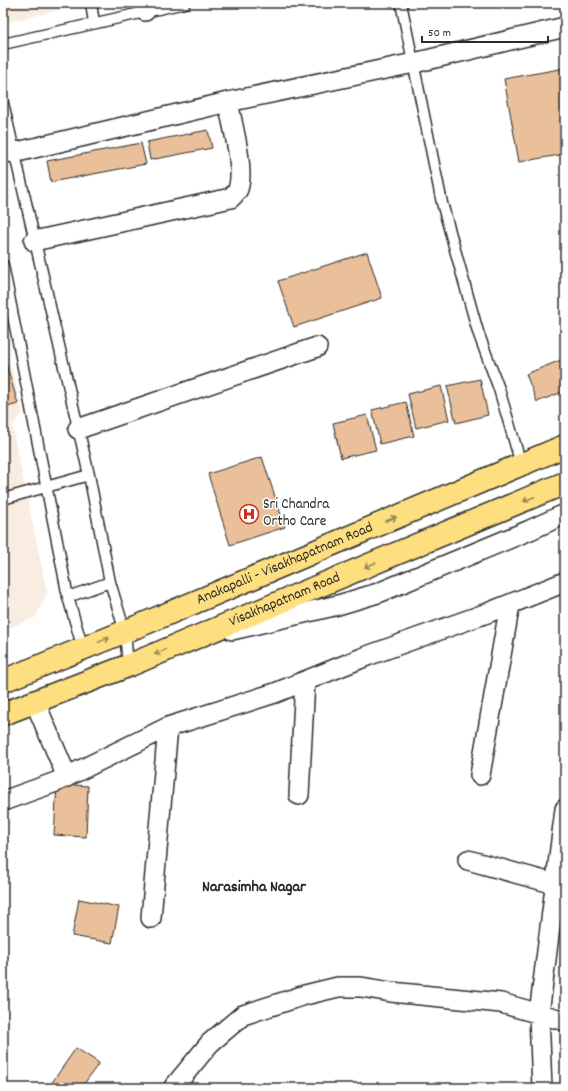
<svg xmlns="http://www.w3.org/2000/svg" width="568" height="1091" viewBox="0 0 568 1091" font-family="Dekko,sans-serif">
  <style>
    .built { fill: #f9ece1 }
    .building { fill: #eac09a; stroke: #2b2b2b }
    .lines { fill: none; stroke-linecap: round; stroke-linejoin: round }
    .service-casing { stroke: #2b2b2b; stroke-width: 13 }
    .minor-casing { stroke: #2b2b2b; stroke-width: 22 }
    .primary-casing { stroke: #2b2b2b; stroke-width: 25 }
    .service { stroke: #fff; stroke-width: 10 }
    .minor { stroke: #fff; stroke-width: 19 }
    .primary { stroke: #fedf80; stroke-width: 22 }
    .oneway { stroke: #948556 }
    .labels { text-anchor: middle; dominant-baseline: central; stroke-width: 3; stroke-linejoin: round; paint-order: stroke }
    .poi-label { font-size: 15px; fill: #2b2b2b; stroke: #fff; text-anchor: start }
    .street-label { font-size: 15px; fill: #2b2b2b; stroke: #fff }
    .neighbourhood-label { font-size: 16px; font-weight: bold; fill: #2b2b2b; stroke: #fff }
  </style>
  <rect width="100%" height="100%" fill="#fff"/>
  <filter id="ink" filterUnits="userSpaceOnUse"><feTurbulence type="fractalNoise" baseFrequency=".025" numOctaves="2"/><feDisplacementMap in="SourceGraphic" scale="8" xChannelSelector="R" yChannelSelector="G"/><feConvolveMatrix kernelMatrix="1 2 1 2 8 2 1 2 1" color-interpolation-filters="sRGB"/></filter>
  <g filter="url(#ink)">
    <path class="built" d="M3,3H90L3,23Z
      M3,336L23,413L12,426L47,592L36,617L3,630Z"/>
    <path class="building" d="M565,68V154L519,162L504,79Z
      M208,130L212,148L150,160L147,142Z
      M141,143L146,164L51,182L47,161Z
      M367,252L382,298L294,327L278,281Z
      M3,353L18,404L3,408Z
      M561,360L565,370V391L537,402L526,374Z
      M480,379L488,415L456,423L447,386Z
      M441,386L449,420L416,428L408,394Z
      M406,402L414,436L380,444L372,410Z
      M367,415L376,450L341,458L333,423Z
      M262,457L285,527L230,545L208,474Z
      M57,784L88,786L86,837L54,835Z
      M79,899L119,907L112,943L72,936Z
      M76,1048L99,1063L81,1088H56L51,1084Z"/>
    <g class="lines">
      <g class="service-casing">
        <path id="service" d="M91,3L94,23
          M401,3L442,203L478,332L499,389L521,464
          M3,44L185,3
          M3,103L89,475L110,582L125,632L128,665
          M3,265L68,597L83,649
          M3,499L89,475
          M68,597L110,582"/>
      </g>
      <g class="minor-casing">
        <path id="minor" d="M145,3V11
          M13,153L228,102L414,63L565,27
          M34,241L231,198C233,195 237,192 238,189C245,170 232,123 228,102
          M78,429L317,347
          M232,630L338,605L378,593L530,530L565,514
          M35,702L67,777
          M480,775L510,604
          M299,795L305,681
          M3,801L56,782L168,727L275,693L367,656L490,612L565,582
          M468,860L555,884
          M151,918L168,727
          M173,1088L210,1043L243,1015L305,995L338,987H361L391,992L501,1003L565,1021
          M542,1088L539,1014L565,809"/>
      </g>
      <g class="primary-casing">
        <g id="primary">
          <path id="s1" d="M3,681L141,625L565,446"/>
          <path id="s2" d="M3,714L130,665L565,483"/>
        </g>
      </g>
      <use href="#service" class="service"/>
      <use href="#minor" class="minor"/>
      <use href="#primary" class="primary"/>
    </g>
    <defs><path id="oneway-shaft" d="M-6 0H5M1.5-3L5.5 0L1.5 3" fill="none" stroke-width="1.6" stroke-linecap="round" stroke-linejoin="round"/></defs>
    <g class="oneway">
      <use href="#oneway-shaft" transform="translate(529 499) rotate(157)"/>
      <use href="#oneway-shaft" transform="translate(391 519) rotate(-23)"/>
      <use href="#oneway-shaft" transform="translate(370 565) rotate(157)"/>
      <use href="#oneway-shaft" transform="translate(104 640) rotate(-22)"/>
      <use href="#oneway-shaft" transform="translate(160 652) rotate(157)"/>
    </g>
  </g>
  <defs>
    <g id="hospital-ring" transform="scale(1)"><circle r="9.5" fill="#fff" stroke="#c8321e" stroke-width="1.5"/><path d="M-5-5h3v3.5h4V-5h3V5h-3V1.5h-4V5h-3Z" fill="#c8321e"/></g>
  </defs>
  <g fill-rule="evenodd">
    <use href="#hospital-ring" x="249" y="514"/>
  </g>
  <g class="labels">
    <g class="poi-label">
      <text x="263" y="505">Sri Chandra<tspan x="263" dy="17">Ortho Care</tspan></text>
    </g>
    <g class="street-label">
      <text stroke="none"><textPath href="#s1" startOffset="305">Anakapalli - Visakhapatnam Road</textPath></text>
      <text stroke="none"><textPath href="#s2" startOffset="304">Visakhapatnam Road</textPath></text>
    </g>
    <g class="neighbourhood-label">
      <text x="254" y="887">Narasimha Nagar</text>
    </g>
  </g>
  <rect width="568" height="1091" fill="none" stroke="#fff" stroke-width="16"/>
  <rect x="8" y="8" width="552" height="1075" fill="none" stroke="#2b2b2b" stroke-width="1.5" filter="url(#ink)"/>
  <path d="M422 36v6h126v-6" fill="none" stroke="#2b2b2b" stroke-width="2"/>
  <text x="428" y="36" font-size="12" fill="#2b2b2b" stroke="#ffffff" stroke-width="3" paint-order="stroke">50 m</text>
</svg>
